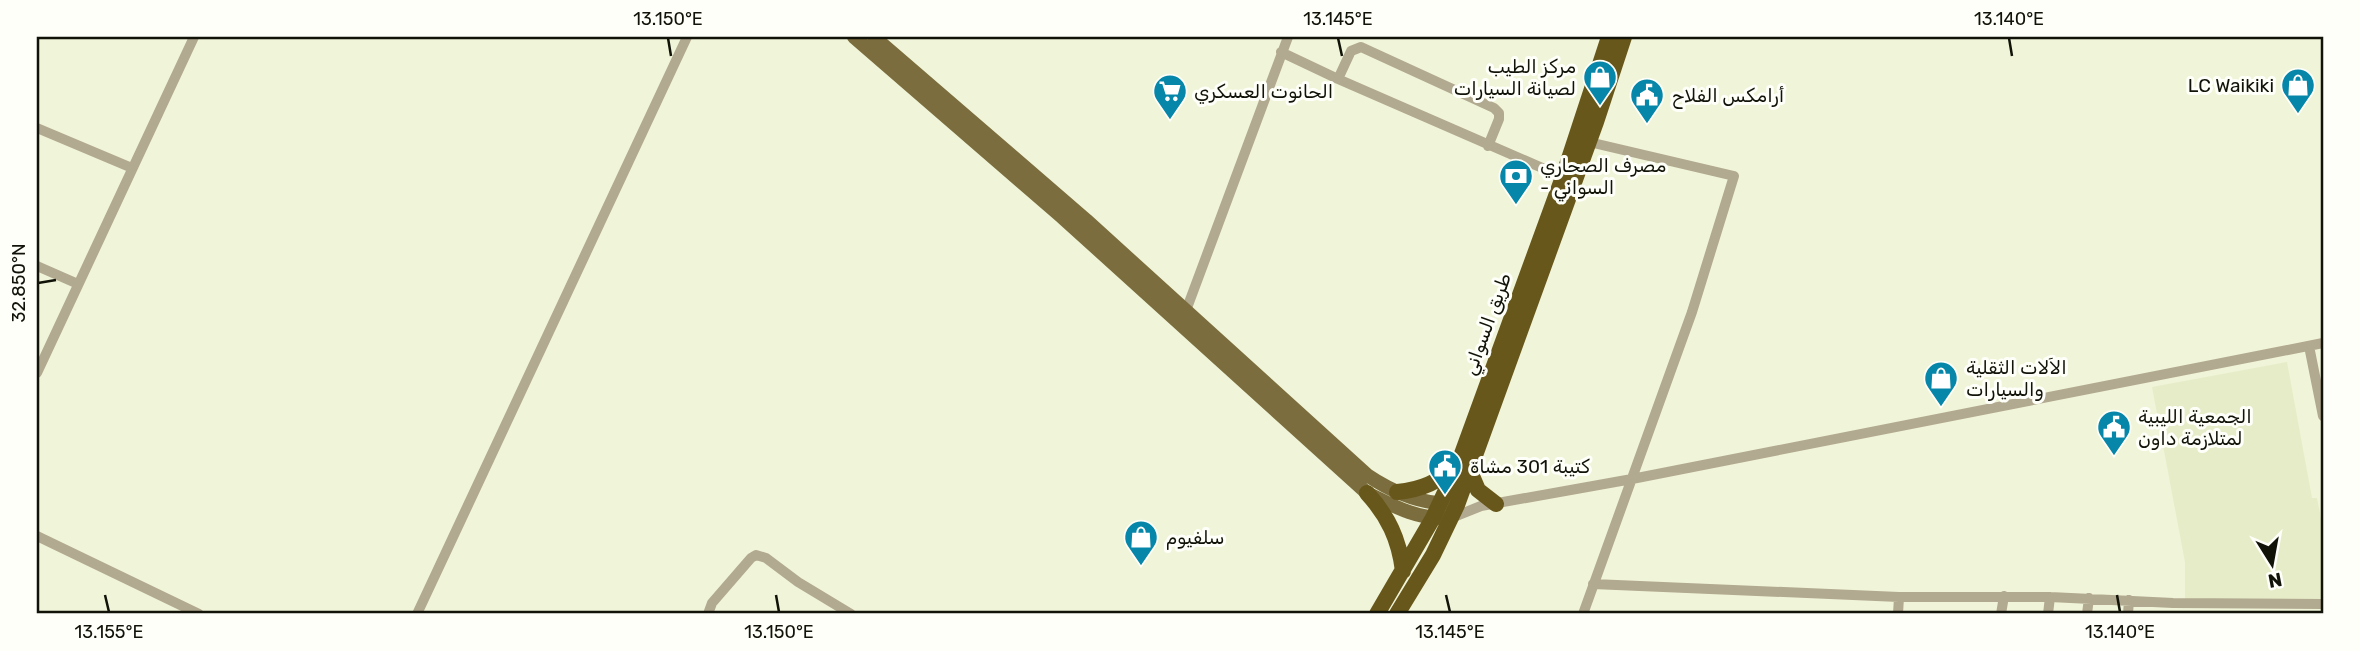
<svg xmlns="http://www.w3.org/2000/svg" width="2360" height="651" viewBox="0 0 2360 651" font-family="Rubik,'Noto Naskh Arabic',sans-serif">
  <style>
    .built { fill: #e6ecc8 }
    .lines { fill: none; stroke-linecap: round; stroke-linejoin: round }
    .minor { stroke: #b1a990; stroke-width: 10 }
    .major { stroke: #7b6d3d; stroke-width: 14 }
    .highway { stroke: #68571b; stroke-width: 16 }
    .ticks { fill: none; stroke: #111208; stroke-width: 2.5 }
    .labels { text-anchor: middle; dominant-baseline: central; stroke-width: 6; stroke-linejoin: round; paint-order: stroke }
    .poi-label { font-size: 19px; fill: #111208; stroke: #fefff9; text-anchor: start }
    .street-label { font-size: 19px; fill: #111208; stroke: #fefff9 }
    .neatline { fill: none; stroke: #111208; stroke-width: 2.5 }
    .ticks-label { font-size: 18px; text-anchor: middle; fill: #111208 }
  </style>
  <rect width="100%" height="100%" fill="#f0f4d8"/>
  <path class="built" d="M2287,362L2312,498H2317L2323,529V600H2185V562L2152,387Z"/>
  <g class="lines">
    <path class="minor" d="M1281,52L1338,79L1563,177
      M1338,79L1351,51L1361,47L1494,108L1499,113V119L1488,146
      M37,128L132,168
      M37,266L78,284
      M1184,316L1288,37
      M2309,346L2323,416
      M37,373L194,37
      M1451,518L1481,506L1632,479L2323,343
      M37,536L199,614
      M1593,584L1899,597H2050L2173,603L2323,604
      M417,614L687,37
      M708,614L712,603L751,558L756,555L766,558L798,582L851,614
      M1583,614L1692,312L1734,176L1589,142
      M1898,614L1899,597
      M2001,614L2004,596
      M2048,614L2050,597
      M2087,614L2089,598
      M2128,614L2129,600"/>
    <path class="major" d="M854,37L1062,217L1367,493C1392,505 1416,519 1444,518
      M874,37L1086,220L1367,475C1392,492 1419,503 1449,504"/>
    <path class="highway" d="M1469,469L1478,490L1496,504
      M1397,492C1419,490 1439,483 1454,466
      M1367,493C1388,516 1399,539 1403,571
      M1377,614L1433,518L1459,462L1563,177L1609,37
      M1397,614L1433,555L1457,505L1596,122L1624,37"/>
  </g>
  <path class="ticks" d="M668,38L671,56M1338,38L1342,56M2009,38L2012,56M38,283L56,280M105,595L109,612M776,595L779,612M1446,595L1450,612M2117,595L2120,612"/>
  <defs>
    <g id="shop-pin" transform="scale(1.75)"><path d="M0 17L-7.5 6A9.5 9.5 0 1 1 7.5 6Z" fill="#0686a9" stroke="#fefff9"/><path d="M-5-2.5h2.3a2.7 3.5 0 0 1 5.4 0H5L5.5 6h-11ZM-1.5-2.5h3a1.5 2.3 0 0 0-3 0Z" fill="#fff"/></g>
    <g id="supermarket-pin" transform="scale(1.75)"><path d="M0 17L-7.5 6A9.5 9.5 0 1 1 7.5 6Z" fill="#0686a9" stroke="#fefff9"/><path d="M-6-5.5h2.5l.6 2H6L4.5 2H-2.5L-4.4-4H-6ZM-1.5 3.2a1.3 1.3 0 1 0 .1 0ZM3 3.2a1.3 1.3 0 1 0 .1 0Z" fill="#fff"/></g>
    <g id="civic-pin" transform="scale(1.75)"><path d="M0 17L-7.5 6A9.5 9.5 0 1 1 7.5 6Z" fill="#0686a9" stroke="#fefff9"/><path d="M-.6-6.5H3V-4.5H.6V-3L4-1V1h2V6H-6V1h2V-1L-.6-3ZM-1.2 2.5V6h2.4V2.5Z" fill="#fff"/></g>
    <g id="bank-pin" transform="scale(1.75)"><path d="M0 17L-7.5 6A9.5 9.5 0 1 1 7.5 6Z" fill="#0686a9" stroke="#fefff9"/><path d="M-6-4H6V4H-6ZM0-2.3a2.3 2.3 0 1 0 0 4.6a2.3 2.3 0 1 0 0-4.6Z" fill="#fff"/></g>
  </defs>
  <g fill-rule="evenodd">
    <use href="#shop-pin" x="1600" y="77"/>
    <use href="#shop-pin" x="2298" y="85"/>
    <use href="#supermarket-pin" x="1170" y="91"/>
    <use href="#civic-pin" x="1647" y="95"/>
    <use href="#bank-pin" x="1516" y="176"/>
    <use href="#shop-pin" x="1941" y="378"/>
    <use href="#civic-pin" x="2114" y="427"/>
    <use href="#civic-pin" x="1445" y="466"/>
    <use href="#shop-pin" x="1141" y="537"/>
  </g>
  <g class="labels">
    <g class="poi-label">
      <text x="1576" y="66" text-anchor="end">مركز الطيب<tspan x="1576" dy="22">لصيانة السيارات</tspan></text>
      <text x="2274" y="85" text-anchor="end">LC Waikiki</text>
      <text x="1194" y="91">الحانوت العسكري</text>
      <text x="1672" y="95">أرامكس الفلاح</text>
      <text x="1540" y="165">مصرف الصحاري<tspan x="1540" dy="22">- السواني</tspan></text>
      <text x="1966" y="367">الاَلات الثقلية<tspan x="1966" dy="22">والسيارات</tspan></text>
      <text x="2138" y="416">الجمعية الليبية<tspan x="2138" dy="22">لمتلازمة داون</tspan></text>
      <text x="1470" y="466">كتيبة 301 مشاة</text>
      <text x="1166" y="537">سلفيوم</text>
    </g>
    <g class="street-label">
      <text transform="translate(1487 324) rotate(-70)">طريق السواني</text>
    </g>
  </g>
  <rect width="2360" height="651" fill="none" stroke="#fefff9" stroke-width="77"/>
  <g transform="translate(2272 564) rotate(169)" stroke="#fefff9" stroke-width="5" paint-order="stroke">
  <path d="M0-5L12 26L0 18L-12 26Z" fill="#111208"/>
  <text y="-10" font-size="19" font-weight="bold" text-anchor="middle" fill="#111208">N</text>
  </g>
  <rect x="38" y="38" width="2284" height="574" class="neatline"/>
  <g class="ticks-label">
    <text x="668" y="25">13.150°E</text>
    <text x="1338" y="25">13.145°E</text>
    <text x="2009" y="25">13.140°E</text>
    <text transform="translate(19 283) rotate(-90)" y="6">32.850°N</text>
    <text x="109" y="638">13.155°E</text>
    <text x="779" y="638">13.150°E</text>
    <text x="1450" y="638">13.145°E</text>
    <text x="2120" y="638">13.140°E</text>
  </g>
</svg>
